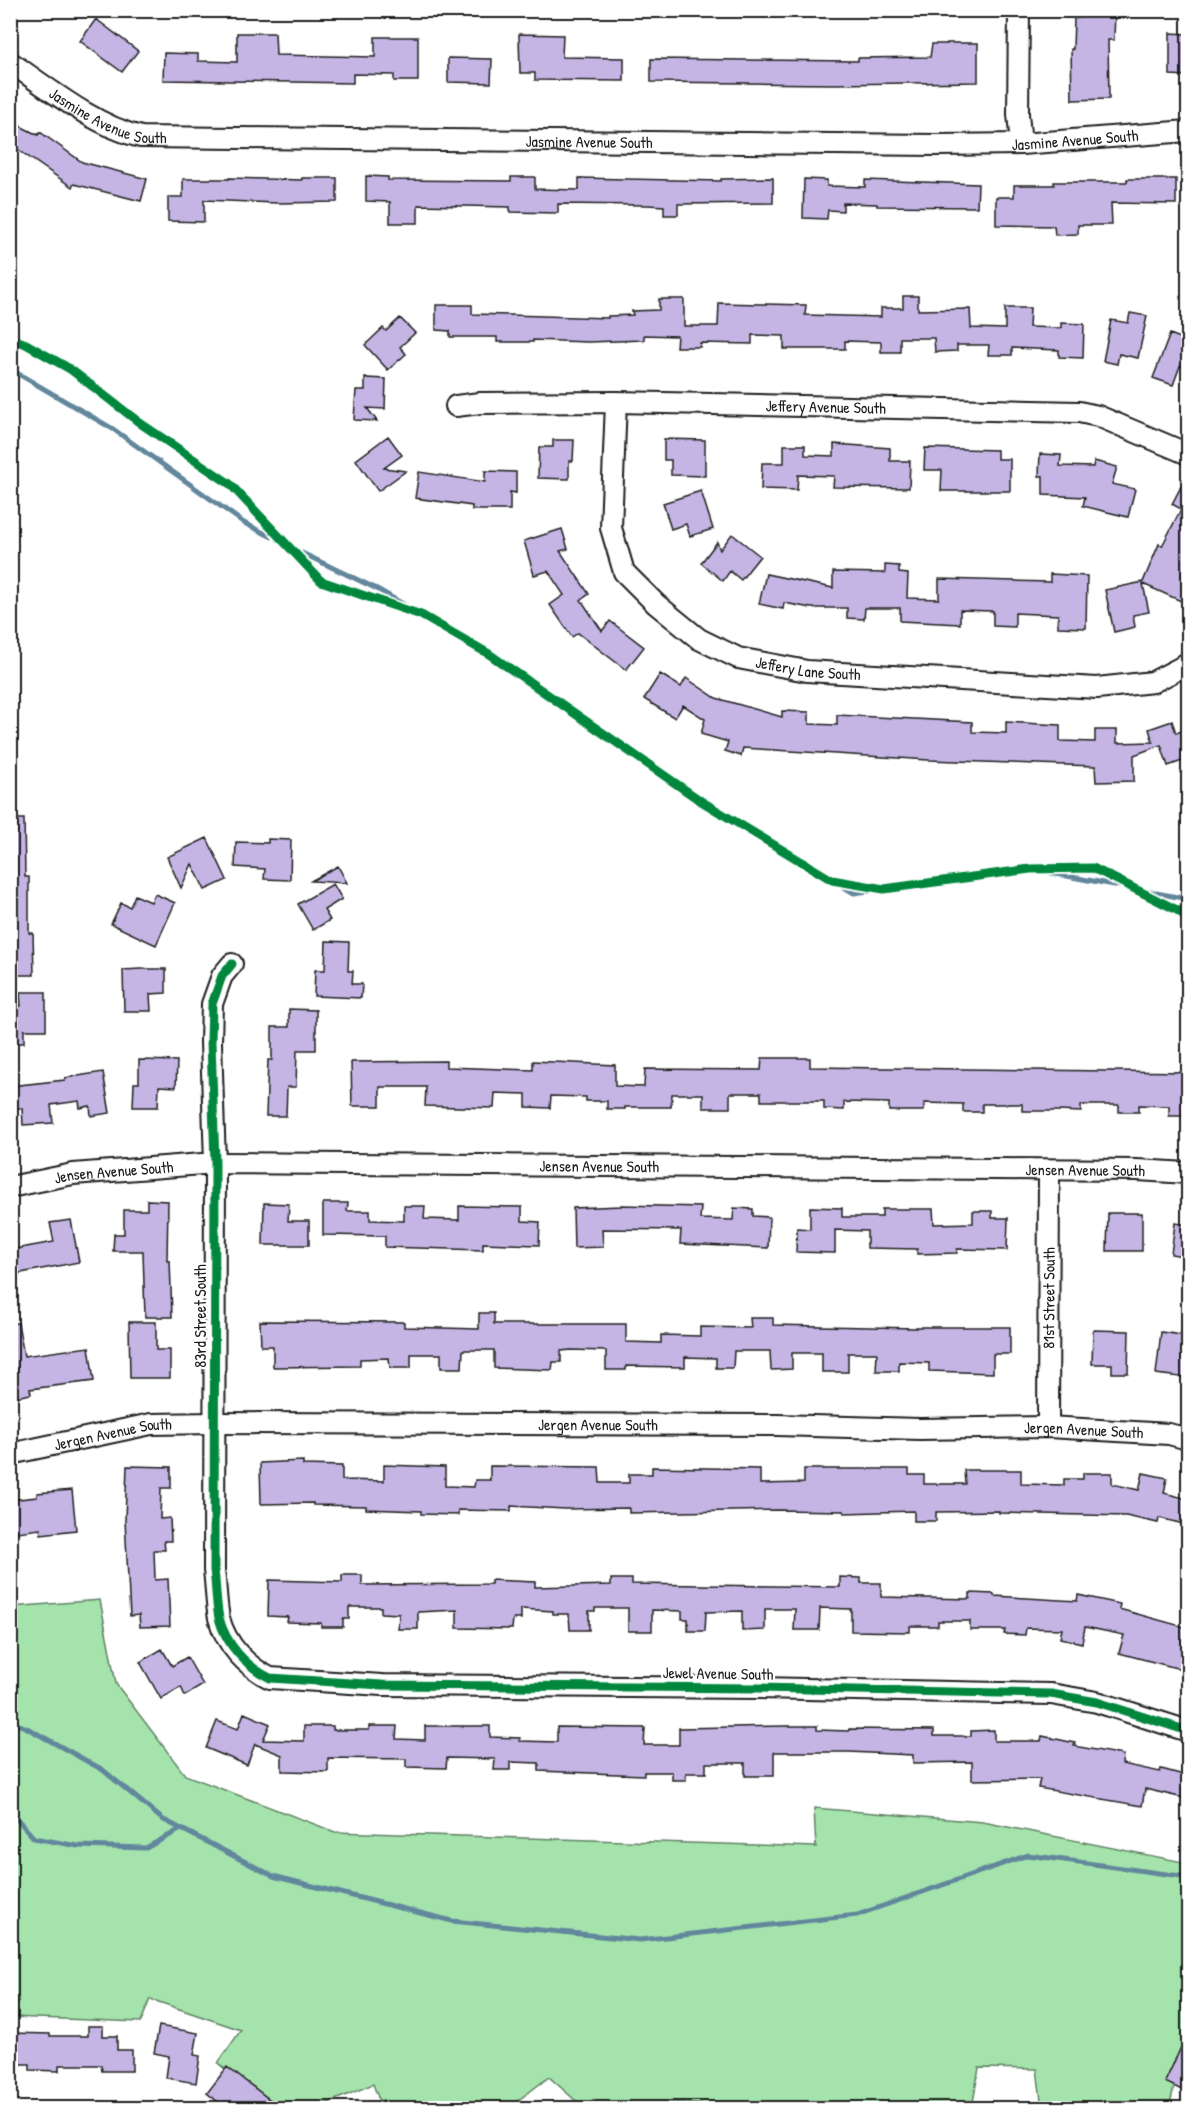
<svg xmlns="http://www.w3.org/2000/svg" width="1199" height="2119" viewBox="0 0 1199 2119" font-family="'Patrick Hand',sans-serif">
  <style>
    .green { fill: #a4e4ac; stroke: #608064; stroke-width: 1.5 }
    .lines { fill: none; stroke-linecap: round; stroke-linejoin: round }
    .stream { stroke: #62879c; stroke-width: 5 }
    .building { fill: #c5b5e5; stroke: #1c1c1c; stroke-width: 1.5 }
    .minor-casing { stroke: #1c1c1c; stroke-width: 24 }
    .minor { stroke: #fff; stroke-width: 20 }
    .cycleway-casing { stroke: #fff; stroke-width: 13 }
    .cycleway { stroke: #00873e; stroke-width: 9 }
    .labels { text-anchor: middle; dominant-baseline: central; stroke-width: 4.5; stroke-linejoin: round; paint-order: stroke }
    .street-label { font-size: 16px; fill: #1c1c1c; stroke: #fff }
  </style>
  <rect width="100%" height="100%" fill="#fff"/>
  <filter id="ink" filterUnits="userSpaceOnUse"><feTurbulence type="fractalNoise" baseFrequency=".0167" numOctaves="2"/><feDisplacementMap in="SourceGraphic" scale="12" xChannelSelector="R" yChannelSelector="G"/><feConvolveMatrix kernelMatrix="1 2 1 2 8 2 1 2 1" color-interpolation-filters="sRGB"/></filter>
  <g filter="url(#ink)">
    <path class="green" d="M100,1600L116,1684L185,1775L335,1832L816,1847L814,1808L983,1822L1188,1863V2052L1180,2061L1169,2108H1042L1037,2069L979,2068L972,2108H728L678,2102L621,2108H584L549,2077L508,2108H382L373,2084L316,2108H270L218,2063L241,2030L150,1999L141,2022L11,2017V1607Z"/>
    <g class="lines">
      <path class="stream" d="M10,369L113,429L244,523L272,537
        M302,553L377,589L489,654L609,740L727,819L854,893L1030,869L1188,899
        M10,1721L27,1728L103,1770L162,1819L273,1876L452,1921L640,1940L857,1915L1028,1855L1188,1877
        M10,1811L34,1838L78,1846L146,1848L181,1829"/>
    </g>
    <path class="building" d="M1080,10H1115L1114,40H1108L1109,99L1072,100L1071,49H1073L1074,18H1079Z
      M96,19L138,51L122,72L80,41Z
      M237,33H275L276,55L375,57V37H418V81H394V75L353,74V83L163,80L164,53L198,54V61L237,62Z
      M1170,33L1188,34V76L1170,75Z
      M519,34L563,35L562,57L624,58V81L535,80V73H520Z
      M947,43H978V82L834,84L651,82V59L858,61V58L930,57L932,44H947Z
      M448,58L492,59L491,83L448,82Z
      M10,121L38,135L40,132L82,162L147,179L141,201L74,184L72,187L10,144Z
      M366,176L388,177V180L511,181V177H535V189L579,190V178L721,181V179L773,178V203L678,204V215H664V206L648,205L558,204V213L510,212V207L418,205V223H390V202L366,201Z
      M229,178L302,180V178H337V202L277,203L204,200V222L168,221V197H183V179H229Z
      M804,179L827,180V186L865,187V180L978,184L977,207L877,206V204L843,203V211L828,210L827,219L803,218Z
      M1127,179H1176V204L1111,203L1112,225H1078V234L1055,235L1054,226L996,225V197H1014V185H1054V182H1127Z
      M903,296H918V310L970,309L971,328L1005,329V308H1030L1029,327L1061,328V323L1084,324L1083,358L1059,357V350L1012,348V355H988L989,345H957V351L935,352L934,338H900V352H881V342L845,341V349H784V336L752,335V344L700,343V347H676L677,336L644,335V340L588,342L533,340V342H497V337H450V331L436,330V305H472V314L608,318V316L633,315L632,311L659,310V299H684V326H718L719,303L806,305L805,315L881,317V308H903Z
      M1130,313L1147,316L1138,358L1119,354L1117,364L1103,361L1111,320L1128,323Z
      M400,318L415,333L400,347L406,354L388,370L365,345L383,328L386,331Z
      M1170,334L1188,341V369L1180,366L1173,385L1153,378Z
      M365,378L386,379L385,409L367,408L377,421L354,420L356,390H365Z
      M388,436L402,455L384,468L406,471L378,491L356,460Z
      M664,439L705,440V476L671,475V460H664Z
      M553,440H574L573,461H569V479L538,478L539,447H553Z
      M834,444L890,448V461H910L909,488L833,487L834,476L798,475L797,490L761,489L762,463H784V445H805V455L834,456Z
      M925,448L997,450V459H1010V491H941L942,470H924Z
      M1040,454L1061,455L1060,466L1093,467L1094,461L1117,467L1112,484L1135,489L1128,517L1083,506L1085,497L1043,495V476H1039Z
      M485,471L516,472V493L510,492V510H472V506L415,498L419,472L485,482Z
      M1188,473V562L1182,576L1188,579V584L1181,601L1143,584L1149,612L1133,615L1135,627L1114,632L1105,590L1143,582L1159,544L1162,546L1181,509L1172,504Z
      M701,491L713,529L690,536L686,524L671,529L663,503Z
      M562,529L568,549L560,551L589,594L581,600L602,631L610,621L644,647L626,670L578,633L572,637L550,605L564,595L548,571L534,575L524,541Z
      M732,534L760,556L741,580L730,571L723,581L701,563L717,542L720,550Z
      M885,565L899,566V573L908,574L907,598L939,599V579L1050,582V574L1087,576L1086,628L1058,627V615L1015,613V627L993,626V611L960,610V624L900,621V608H865L864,619L847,618V608H811L784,603L783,609L759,604L766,574L833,588V572L885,573Z
      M660,674L681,687L686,678L716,698L782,717V711L809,712V724L837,725V715L972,722V732L1006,733V722L1060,725V741L1095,742V730H1117V743L1153,742L1149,729L1172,721L1176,733L1188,729V759L1168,766L1161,745L1134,755V781L1096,782L1095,766L929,760L743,748L741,756L725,751L728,742L701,734L705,719L683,705L675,718L644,699Z
      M10,819H24L25,877H29V933H33L34,975H10Z
      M207,838L227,880L205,890L192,864L181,888L167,857Z
      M268,839L291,840L290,880L264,879L265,869L235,867L236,842L268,843Z
      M338,866L347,883L311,881Z
      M333,884L342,899L324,910L330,920L313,930L298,904Z
      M155,894L175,903L156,945L111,924L121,903L130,907L135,895L151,902Z
      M326,941L349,942L348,971H353L352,984H362L361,998L314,996L315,970H325Z
      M141,969H166V993L150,994L151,1011H124L123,970Z
      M20,992H46V1030H24V1043H10V1006H21Z
      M289,1009L316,1010V1050H297L296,1087H287L286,1116H266L268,1060H272V1027H289Z
      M762,1058H810V1067L1188,1072V1116H1169V1106L1139,1105V1112H1119V1105H1081V1112L1059,1111H1022V1104H982V1112H963V1104L924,1103V1111H889V1103L844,1102V1110L824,1109V1101H761V1093H730V1108H703V1094H672L671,1107H625V1109H607V1101H586V1097L551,1096L550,1108L526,1107V1094L495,1093L494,1108L425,1106L426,1087H380V1106H352L351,1062L446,1061V1067L533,1070V1061L615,1065V1086L644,1087L645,1069L761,1070Z
      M139,1060L177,1061L176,1087L159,1086L158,1107H133L134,1083H139Z
      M103,1072L110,1113L91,1116L90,1106L80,1108L79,1101L51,1105L53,1123L23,1125L22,1108L10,1109V1086L65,1080V1078Z
      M147,1200L168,1201L167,1261H170L172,1317H145L143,1251H113L114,1234H124V1210H147Z
      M264,1203L289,1204L288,1221H309V1245H263Z
      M323,1203H348L347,1211H370V1220L404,1221V1206H425L424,1219L459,1220V1206L522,1207V1221L540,1222L539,1245L483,1243V1250L385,1247V1236L323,1235Z
      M621,1205L701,1207L700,1219L733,1220L734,1208L753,1209V1216L769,1217L768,1248L680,1244L681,1230L602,1229L603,1247L574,1248L573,1208L621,1206Z
      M810,1207L842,1208V1217H882V1209H933L934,1224L973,1223V1211H992V1218H1008L1007,1250L957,1249V1253L917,1254V1249L867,1248V1231L835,1230V1253L796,1252L797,1228L810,1229Z
      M1108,1213H1142V1251H1107Z
      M71,1220L79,1262L10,1275V1250L54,1242L50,1223Z
      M1175,1223L1188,1225V1257L1171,1254Z
      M479,1313H494V1324H626V1342L661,1343V1335L700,1336V1327L751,1328L750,1318H773V1325L916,1328V1327H1010V1354H993V1373L929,1371V1363L899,1362V1371H876L877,1353H848V1372H822V1353H792V1369L771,1370L770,1351H734L733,1368H716V1358L685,1357V1367L626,1366V1370H606V1351L571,1350L561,1351V1362H553L552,1370L494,1368V1350H463L462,1368H441V1354H411V1368H390L389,1358L360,1359V1366L273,1367V1346H261L260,1321L404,1322V1327L479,1329Z
      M129,1322H156V1350H170V1378H130Z
      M10,1323H18L24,1356L89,1347L94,1381L30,1389L31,1394L10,1398Z
      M1093,1330L1129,1331L1128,1373H1112V1364H1092Z
      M1161,1332L1188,1336V1378L1156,1374Z
      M303,1461V1465L342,1466V1480L384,1481V1465L445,1467V1486L474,1487L475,1480H490V1466L599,1467L600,1483H629V1474H652V1467L760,1469V1484L804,1483V1469H909V1475H924V1484H965L964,1470H1021V1484L1064,1485V1479H1083V1473H1112V1484L1139,1490L1143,1473L1167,1478L1164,1493L1188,1499V1525L1159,1518L1158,1523L1126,1516L999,1513V1511L936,1512V1521H914V1511L844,1513V1511L778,1510L629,1513V1508L565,1509L511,1506V1511L458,1510V1515L421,1514V1511L366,1509V1506L313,1505V1503L261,1504L260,1463Z
      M127,1466L171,1467V1488H161L160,1519L170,1518L171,1541H164L165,1550H154L155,1580L168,1579L170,1626L140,1627L139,1615L130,1616L125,1520Z
      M72,1490L76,1530L41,1534L40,1529L10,1533V1500L37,1497V1493Z
      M342,1575H362V1585L491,1584V1580L535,1582V1587L611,1585V1579H632V1584L840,1587V1577L861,1578V1583H881V1597L970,1599V1593L994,1594V1596L1077,1601L1078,1595L1120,1604L1119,1609L1188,1628V1671L1119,1653L1124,1635L1085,1627L1082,1643L1060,1638L1062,1629L1026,1628L1025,1635L1004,1634L1005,1630H970V1621H938V1626H910V1632L851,1631V1609L820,1608L819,1630H794L795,1609H765V1630L742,1631V1611L706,1612L705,1631H688V1619H682V1611L652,1610V1631H628V1608H595V1611H589V1630H570L569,1614H553V1611L521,1609V1619H513L512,1629L457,1628V1610L418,1612V1629H398L399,1614L381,1613V1607H349V1619H343V1627H321V1623L287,1622L288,1617L268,1616L269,1580L342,1582Z
      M162,1649L172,1666L187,1657L203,1685L185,1696L181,1687L161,1699L140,1662Z
      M244,1713L270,1724L263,1740L304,1741V1726H333V1730H369V1726H397L396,1739L425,1740V1726H490V1737L520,1738V1741L557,1742V1727L645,1728L644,1745H679V1728L787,1726H817V1730L849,1731V1729L934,1730V1736H971V1731L994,1730V1741H1041L1042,1736L1075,1743L1074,1746L1123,1755L1122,1764L1160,1772L1161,1769L1188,1776V1799L1145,1789L1142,1806L1038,1788L1040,1779L972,1780V1762L913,1763V1755L849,1752H774V1776H745V1763H706V1773H686V1780H672V1772H644V1775L539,1771V1763L510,1762V1770H494L495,1759L447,1758L446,1768L406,1767V1759L328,1758V1772L282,1771V1755L255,1744L247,1765L206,1748L217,1721L238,1729Z
      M88,2026H103V2036H117V2050H132V2071H102L101,2065H59V2071L30,2070V2064H20V2059H10V2033L50,2034V2036H88Z
      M159,2026L198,2033L194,2055L200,2056L196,2083L166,2078L169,2056L154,2053Z
      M1188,2032V2093L1165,2082Z
      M227,2067L282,2109H227L207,2093Z"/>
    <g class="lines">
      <g class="minor-casing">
        <g id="minor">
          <path d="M1019,10L1018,114L1021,144"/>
          <path id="s1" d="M10,62C49,89 95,126 141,137L937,145L1021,144L1188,131"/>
          <path id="s2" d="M616,402L611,528L624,572L656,604L699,639L738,658L807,671L1097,688L1153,682L1180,668L1188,662"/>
          <path id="s3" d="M456,406L480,403L616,402L1079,412L1098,416L1188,454"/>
          <path d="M232,964L222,976L212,1004L211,1042L215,1163L214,1570C216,1586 216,1603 219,1618C226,1645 246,1666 270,1678L382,1685L758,1688L1051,1694L1097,1702L1188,1731"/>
          <path id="s4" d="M10,1187L73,1174L215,1163L1137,1170L1188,1173"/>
          <path id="s5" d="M1048,1427L1049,1170"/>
          <path id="s6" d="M10,1454L151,1424L215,1423L777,1425L920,1429L1048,1427L1169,1434L1188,1439"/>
        </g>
      </g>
      <use href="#minor" class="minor"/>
      <g class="cycleway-casing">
        <path id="cycleway" d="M10,338L26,344L70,369L140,423L230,484L321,581L421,615L489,654L701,801L832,880L884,889L1030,869L1093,868L1177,910L1188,918
          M232,964L222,976L212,1004L211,1042L215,1163L214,1570C216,1586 216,1603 219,1618C226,1645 246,1666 270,1678L382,1685L758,1688L1051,1694L1097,1702L1188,1731"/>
      </g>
      <use href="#cycleway" class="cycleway"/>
    </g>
  </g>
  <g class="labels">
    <g class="street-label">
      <text stroke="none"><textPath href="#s1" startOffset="114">Jasmine Avenue South</textPath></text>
      <text stroke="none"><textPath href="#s1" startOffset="1086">Jasmine Avenue South</textPath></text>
      <text stroke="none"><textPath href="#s1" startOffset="600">Jasmine Avenue South</textPath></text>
      <text stroke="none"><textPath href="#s3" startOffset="370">Jeffery Avenue South</textPath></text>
      <text stroke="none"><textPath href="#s2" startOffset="387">Jeffery Lane South</textPath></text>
      <text stroke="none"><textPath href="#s4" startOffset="591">Jensen Avenue South</textPath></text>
      <text stroke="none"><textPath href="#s4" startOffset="1077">Jensen Avenue South</textPath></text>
      <text stroke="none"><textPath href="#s4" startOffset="105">Jensen Avenue South</textPath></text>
      <text stroke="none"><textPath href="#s5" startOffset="129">81st Street South</textPath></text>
      <text transform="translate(200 1316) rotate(-90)">83rd Street South</text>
      <text stroke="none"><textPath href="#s6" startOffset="591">Jergen Avenue South</textPath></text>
      <text stroke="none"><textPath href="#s6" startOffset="1077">Jergen Avenue South</textPath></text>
      <text stroke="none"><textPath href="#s6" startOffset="105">Jergen Avenue South</textPath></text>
      <text transform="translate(718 1673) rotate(1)">Jewel Avenue South</text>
    </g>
  </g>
  <rect width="1199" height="2119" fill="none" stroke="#fff" stroke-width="36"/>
  <rect x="18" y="18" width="1163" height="2083" fill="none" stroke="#1c1c1c" stroke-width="2" filter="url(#ink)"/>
</svg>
